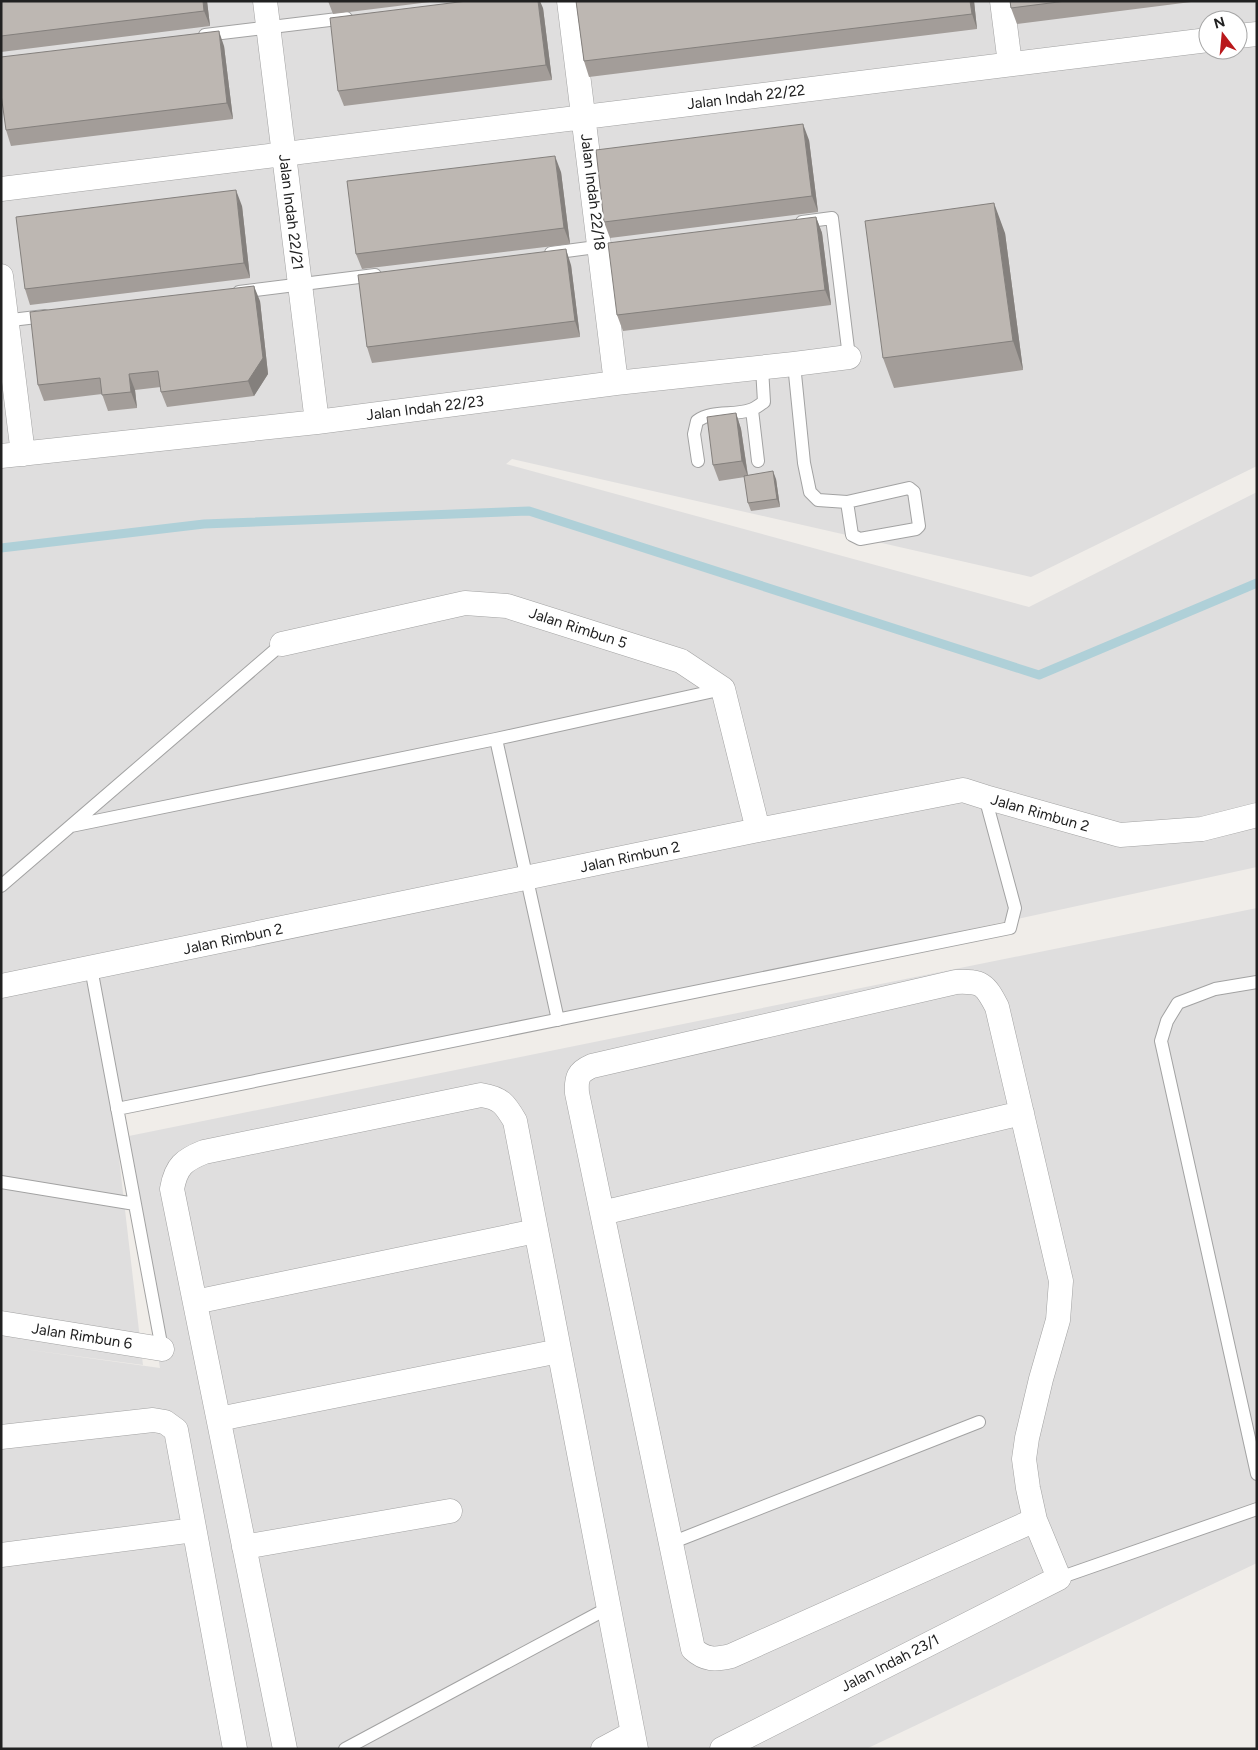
<svg xmlns="http://www.w3.org/2000/svg" width="1258" height="1750" viewBox="0 0 1258 1750" font-family="Figtree,sans-serif">
  <style>
    .residential { fill: #dfdede; fill-rule: evenodd }
    .lines { fill: none; stroke-linecap: round; stroke-linejoin: round }
    .stream { stroke: #afd0d8; stroke-width: 9 }
    .lane-casing { stroke: #a2a2a2; stroke-width: 14 }
    .street-casing { stroke: #a2a2a2; stroke-width: 25 }
    .lane { stroke: #fff; stroke-width: 12 }
    .street { stroke: #fff; stroke-width: 24 }
    .wall { fill: #a39d99 }
    .shaded-wall { fill: #84807d }
    .building { fill: #bdb7b2; stroke: #84807d }
    .labels { text-anchor: middle; dominant-baseline: central; stroke-width: 4.5; stroke-linejoin: round; paint-order: stroke }
    .street-label { font-size: 15px; fill: #212121; stroke: #fff }
  </style>
  <rect width="100%" height="100%" fill="#f0ede9"/>
  <path class="residential" d="M1,1H1257V466L1031,577L512,459L506,464L1029,607L1257,492V867L114,1115L143,1365L16,1348L160,1368L119,1138L1257,908V1563L866,1749H1ZM1208,20H1238V50H1208Z"/>
  <g class="lines">
    <path class="stream" d="M1,548L204,524L529,511L1039,675L1257,583"/>
    <g class="lane-casing">
      <path id="lane" d="M205,35L346,18
        M802,222L832,218L849,357
        M551,253L604,246
        M239,292L375,275
        M3,321L45,316
        M794,364L804,463L810,492L818,500L847,502L852,535L860,539L916,529L919,526L914,492L909,488L847,502
        M752,410L758,461
        M698,461L694,434L697,421C712,410 733,416 750,410C755,409 759,405 764,402L762,368
        M496,739L558,1020
        M71,826L496,739L723,689
        M1,886L282,644
        M91,968L162,1349
        M1257,982L1215,989L1178,1003L1167,1021L1161,1041L1257,1474
        M117,1109L1010,928L1015,908L985,797
        M1,1182L135,1204
        M671,1543L979,1422
        M1059,1578L1257,1509
        M345,1749L608,1608"/>
    </g>
    <g class="street-casing">
      <path id="street" d="M265,1L317,422
        M569,1L616,383
        M1002,1L1010,64
        M1238,36L1257,34
        M1,189L1208,40
        M1,276L23,454
        M1,456L317,422L616,383L794,364L849,357
        M282,644L465,603L507,606L681,661L723,689L758,830
        M1,986L758,830L963,790L985,797L1120,835L1202,829L1257,815
        M602,1213L1022,1113
        M195,1302L536,1231
        M1,1323L162,1349
        M219,1419L559,1351
        M1,1437L153,1420L165,1422L176,1430L235,1749
        M244,1547L450,1511
        M1,1555L194,1530
        M285,1749L172,1189C176,1166 184,1160 204,1152L481,1095C501,1098 505,1104 515,1121L636,1749
        M603,1749L633,1733
        M722,1749L1059,1578L1035,1520L1028,1488L1024,1459L1027,1438L1041,1379L1058,1320L1061,1281L997,1007C985,984 982,981 956,982L592,1066C578,1072 576,1078 577,1093L693,1649C705,1660 715,1660 731,1656L1035,1520"/>
    </g>
    <use href="#lane" class="lane"/>
    <use href="#street" class="street"/>
  </g>
  <path class="wall" d="M1,1H207L210,26L1,52Z
    M328,1H438L333,14Z
    M576,1H974L977,29L589,77L584,61Z
    M1010,1H1199L1017,24L1011,8Z
    M543,8L552,80L344,106L338,91Z
    M224,46L233,119L11,146L6,130Z
    M809,140L818,212L610,238L604,222Z
    M561,172L570,244L362,269L356,254Z
    M242,206L250,278L30,305L25,289Z
    M816,217L822,233L831,305L623,331L617,315Z
    M1005,233L1023,370L894,388L883,358Z
    M571,265L580,337L372,363L367,347Z
    M260,301L268,374L254,396L167,407L161,392V387L135,390L137,408L108,411L102,394L44,401L38,385Z
    M736,413L741,429L748,475L776,479L780,507L751,511L748,503L745,477L719,481L713,465Z"/>
  <path class="shaded-wall" d="M203,1H207L210,26L204,11Z
    M538,1H540L543,8L552,80L546,65Z
    M970,1H974L977,29L972,14Z
    M219,31L224,46L233,119L227,103Z
    M803,124L809,140L818,212L812,196Z
    M555,156L561,172L570,244L564,228Z
    M236,190L242,206L250,278L244,263Z
    M994,203L1005,233L1023,370L1013,341Z
    M816,217L822,233L831,305L825,290Z
    M566,249L571,265L580,337L575,321Z
    M254,286L260,301L268,374L254,396L248,381Z
    M129,374L135,390L137,408L131,392Z
    M736,413L741,429L748,477L742,461Z
    M773,471L776,479L780,507L777,499Z"/>
  <path class="building" d="M1,1H203L204,11L1,36Z
    M467,1H538L546,65L338,91L330,18Z
    M576,1H970L972,14L584,61Z
    M1010,1H1066L1011,8Z
    M219,31L227,103L6,130L1,94V57Z
    M803,124L812,196L604,222L596,150Z
    M555,156L564,228L356,254L347,181Z
    M236,190L244,263L25,289L16,217Z
    M994,203L1013,341L883,358L865,221Z
    M816,217L825,290L617,315L608,243Z
    M566,249L575,321L367,347L358,275Z
    M254,286L263,358L248,381L161,392L158,371L129,374L131,392L102,395L100,378L38,385L30,312Z
    M736,413L742,461L713,465L707,417Z
    M773,471L777,499L748,503L744,476Z"/>
  <g class="labels">
    <g class="street-label">
      <text transform="translate(746 97) rotate(-7)">Jalan Indah 22/22</text>
      <text transform="translate(593 192) rotate(83)">Jalan Indah 22/18</text>
      <text transform="translate(291 212) rotate(83)">Jalan Indah 22/21</text>
      <text transform="translate(425 408) rotate(-7)">Jalan Indah 22/23</text>
      <text transform="translate(578 628) rotate(18)">Jalan Rimbun 5</text>
      <text transform="translate(1040 813) rotate(16)">Jalan Rimbun 2</text>
      <text transform="translate(630 857) rotate(-12)">Jalan Rimbun 2</text>
      <text transform="translate(233 939) rotate(-12)">Jalan Rimbun 2</text>
      <text transform="translate(82 1336) rotate(9)">Jalan Rimbun 6</text>
      <text transform="translate(890 1663) rotate(-27)">Jalan Indah 23/1</text>
    </g>
  </g>
  <rect width="1258" height="1750" fill="none" stroke="#212121" stroke-width="5"/>
  <g transform="translate(1223 35) rotate(344)"><circle r="24" fill="#ffffff" stroke="#a6a6a6"/>
  <path d="M0-4L9 19L0 12L-9 19Z" fill="#b9181b"/>
  <text y="-8" font-size="14" font-weight="bold" text-anchor="middle" fill="#212121">N</text>
  </g>
</svg>
